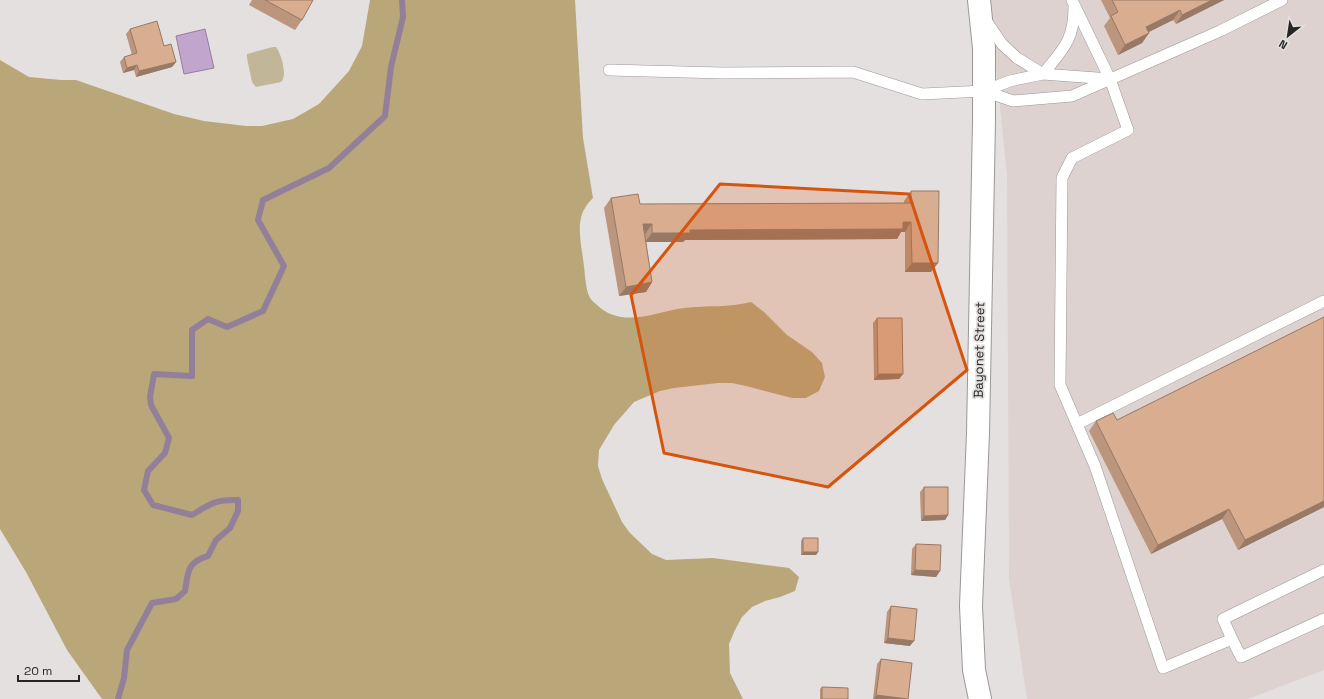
<svg xmlns="http://www.w3.org/2000/svg" width="1324" height="699" viewBox="0 0 1324 699" font-family="'Space Grotesk',sans-serif">
  <style>
    .built { fill: #ded2d1 }
    .green { fill: #c2b699 }
    .forest { fill: #b9a679 }
    .water { fill: #c2a5cd; stroke: #947f9b }
    .lines { fill: none; stroke-linecap: round; stroke-linejoin: round }
    .stream { stroke: #947f9b; stroke-width: 6 }
    .lane-casing { stroke: #9b9797; stroke-width: 12 }
    .secondary-casing { stroke: #9b9797; stroke-width: 24 }
    .lane { stroke: #fff; stroke-width: 11 }
    .secondary { stroke: #fff; stroke-width: 22 }
    .wall { fill: #bb957c }
    .shaded-wall { fill: #987965 }
    .building { fill: #d9ad90; stroke: #987965 }
    .marked { fill: #d5540e; fill-opacity: 0.2; stroke: #d5540e; stroke-width: 3; stroke-linejoin: round }
    .labels { text-anchor: middle; dominant-baseline: central; stroke-width: 3.5; stroke-linejoin: round; paint-order: stroke }
    .street-label { font-size: 13px; fill: #272625; stroke: #e4e0e0 }
  </style>
  <rect width="100%" height="100%" fill="#e4e0e0"/>
  <path class="built" d="M989,0H1324V670L1248,699H1027L1009,579L1007,176Z"/>
  <path class="green" d="M273,47H276C281,53 288,77 281,82L256,87L252,82L247,58V54Z"/>
  <path class="forest" d="M370,0H575L583,138L593,198C590,201 587,204 585,208C576,222 581,244 583,259C585,270 585,289 590,298C592,301 595,303 597,305C622,329 655,312 684,308C707,305 729,308 751,302L764,312L787,335L812,352L822,363L825,377L819,391L806,398H792L746,386L732,383H718L674,388L660,391L634,402L614,425L599,450L598,466L602,479L622,522L630,533L652,554L666,560L713,558L789,568L799,577L795,591L780,597L765,601L752,607L742,617L735,630L729,644L730,673L743,699H102L67,650L26,572L0,529V60L29,77L61,80H76L174,114L204,121L246,126H262L293,119L319,104L349,71L362,46Z"/>
  <path class="water" d="M205,29L214,68L184,74L176,36Z"/>
  <g class="lines">
    <path class="stream" d="M118,699L124,678L127,650L152,603L176,599L185,591C188,572 187,562 208,556L216,540L230,528L238,511V500C216,499 210,504 192,515L153,505L144,490L148,471L165,453L169,438L151,405L150,397L154,374L192,376V330L208,319L227,327L263,311L284,266L258,220L263,200L329,168L385,116L391,67L403,17L402,0"/>
    <g class="lane-casing">
      <path id="lane" d="M1072,0L1110,79L1128,130L1072,158L1062,178L1060,385L1095,466L1163,668L1232,639L1241,657L1324,619
        M985,19L1002,44L1017,58L1043,74
        M609,70L722,73L853,72L922,94L984,91L1010,81L1043,74L1110,79
        M1043,74C1063,49 1074,41 1074,7
        M984,91L1013,101L1072,96L1220,31L1282,0
        M1077,424L1324,301
        M1232,639L1223,619L1324,570"/>
    </g>
    <g class="secondary-casing">
      <path id="secondary" d="M979,0L984,48V121L978,433L971,606L974,670L980,699"/>
    </g>
    <use href="#lane" class="lane"/>
    <use href="#secondary" class="secondary"/>
  </g>
  <path class="wall" d="M252,0H313L302,20L295,30L249,5Z
    M1101,0H1224L1176,24L1173,20L1148,32L1149,33L1142,43L1118,55L1104,26L1110,18Z
    M130,29L164,46L176,62L172,67L136,77L134,70L123,73L120,62L124,57L132,55L126,34Z
    M911,191L931,272H905V232H901L897,239L685,240L683,242H646L652,282L646,292L619,296L604,208L611,198L640,204L904,203V201Z
    M1324,317V507L1238,550L1222,519L1151,554L1089,431L1096,421L1117,420Z
    M877,318L903,374L899,379L874,380L873,323Z
    M924,487L948,515L945,520L921,521L920,492Z
    M803,538L818,552L816,555H801V541Z
    M916,544L940,571L936,577L911,575L912,549Z
    M891,606L910,646L884,643L887,612Z
    M881,659L912,663L908,699H873L877,664Z
    M822,687L848,699H820V689Z"/>
  <path class="shaded-wall" d="M1212,0H1224L1176,24L1182,15Z
    M1180,10L1173,20L1139,37L1146,27Z
    M1149,33L1142,43L1118,55L1125,45Z
    M176,62L172,67L136,77L139,71Z
    M137,65L134,70L123,73L127,68Z
    M911,222L905,232H901L897,239L685,240L683,242H645L652,233L690,230Z
    M643,224H652L645,234H636Z
    M912,263H938L931,272H905Z
    M652,282L646,292L619,296L626,287Z
    M878,374H903L899,379L874,380Z
    M1324,501V507L1238,550L1245,540Z
    M1229,509L1222,519L1151,554L1158,545Z
    M948,515L945,520L921,521L924,516Z
    M803,552H818L816,555H801Z
    M915,570L940,571L936,577L911,575Z
    M888,638L914,641L910,646L884,643Z
    M876,695L908,699H874Z"/>
  <path class="building" d="M265,0H313L302,20Z
    M1112,0H1212L1182,15L1180,10L1146,27L1149,33L1125,45L1111,16L1118,12Z
    M157,21L164,46L171,44L176,62L139,71L137,65L127,68L124,57L137,53L130,29Z
    M911,191H939L938,263H912L911,222H903V229L690,230V233H652V224H643L652,282L626,287L611,198L638,194L640,204L911,203Z
    M1324,317V501L1245,540L1229,509L1158,545L1096,421L1113,413L1117,420Z
    M877,318H902L903,374H878Z
    M924,487H948V515L924,516Z
    M803,538H818V552H803Z
    M916,544L941,545L940,571L915,570Z
    M891,606L917,609L914,641L888,638Z
    M881,659L912,663L908,699L876,695Z
    M822,687L848,688V699H822Z"/>
  <path class="marked" d="M720,184L909,194L967,370L828,487L664,453L631,295Z"/>
  <g class="labels">
    <g class="street-label">
      <text transform="translate(979 350) rotate(-89)">Bayonet Street</text>
    </g>
  </g>
  <g transform="translate(1288 36) rotate(210)" stroke="#e4e0e0" stroke-width="3" paint-order="stroke">
  <path d="M0-3L7 15L0 10L-7 15Z" fill="#272625"/>
  <text y="-6" font-size="11" font-weight="bold" text-anchor="middle" fill="#272625">N</text>
  </g>
  <path d="M18 675v6h61v-6" fill="none" stroke="#272625" stroke-width="2"/>
  <text x="24" y="675" font-size="12" fill="#272625" stroke="#e4e0e0" stroke-width="3" paint-order="stroke">20 m</text>
</svg>
